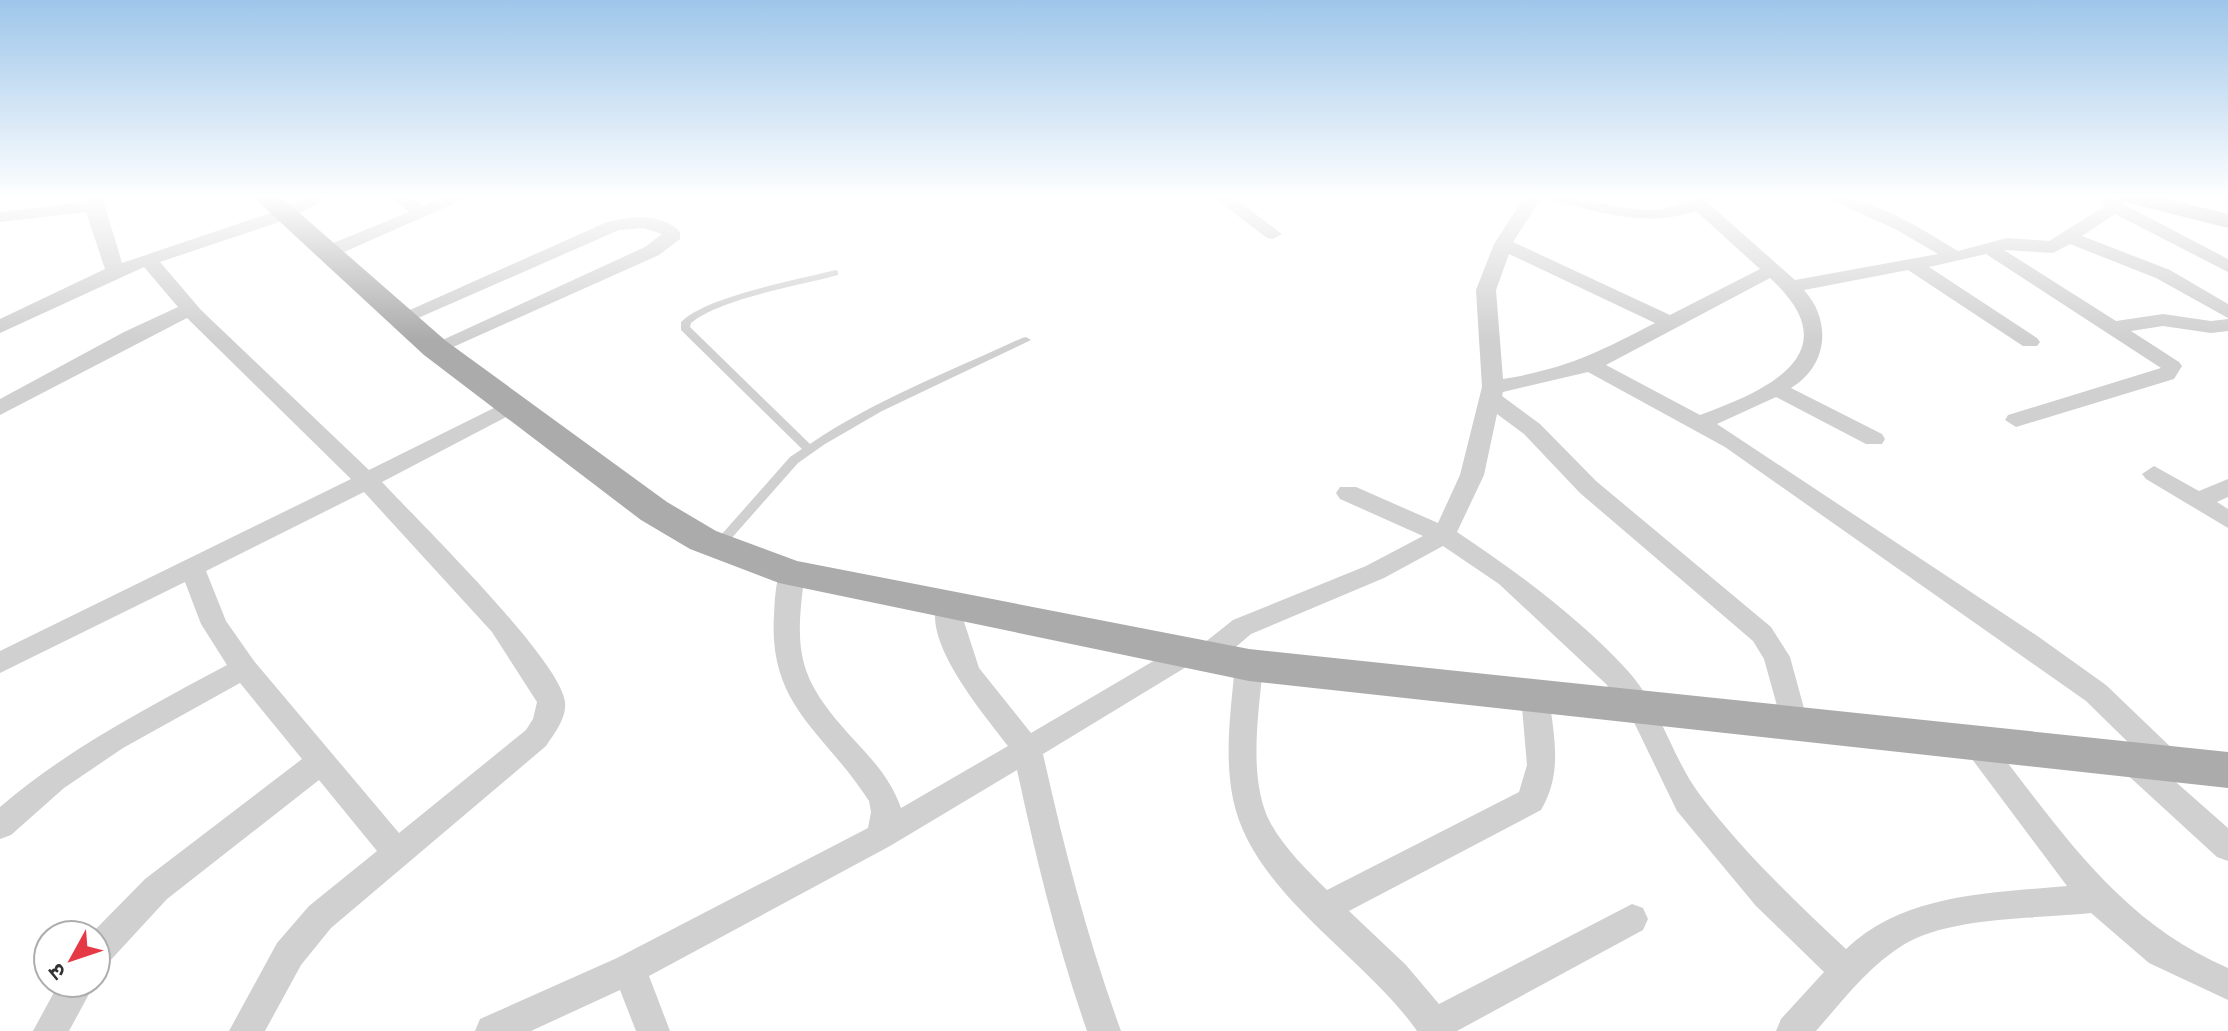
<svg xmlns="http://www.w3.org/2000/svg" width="2228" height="1031" viewBox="0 0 2228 1031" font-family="'Nunito Sans','Noto Sans Devanagari',sans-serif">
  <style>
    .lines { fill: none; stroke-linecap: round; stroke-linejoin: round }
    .lane { fill: #d0d0d0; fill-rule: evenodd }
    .street { fill: #d0d0d0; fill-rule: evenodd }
    .secondary { fill: #bdbdbd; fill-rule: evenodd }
    .primary { fill: #ababab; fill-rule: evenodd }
  </style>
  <rect width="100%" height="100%" fill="#fff"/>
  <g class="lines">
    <path class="lane" d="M835,270L838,271V275C798,286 722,298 691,323L690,327L810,444C875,400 951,371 1022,338L1026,337L1031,340L882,411L825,444L798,463L722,549H714L712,546L714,543L790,457L802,449L681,330V322C707,296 797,280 835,270Z"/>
    <path class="street" d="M84,196H102L122,263L279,210L309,196H332L291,218L160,262L201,310L369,470L508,401H524L527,406L382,482C417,520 560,659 565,702C567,718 554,734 546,746L331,928L301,965L265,1031H229L277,943L309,906L377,851L319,780L167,899L108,963L96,968V935H90L145,879L302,759L240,683L123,748L64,788L11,835L0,839V807C69,748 147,708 227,665L201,624L185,582L0,673V651L351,479L187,318L0,415V399L124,332L178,307L144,267L0,333V319L105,269L86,212L0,222V212L84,202ZM364,492L492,632L537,702L533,719L526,730L399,833L254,661L226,621L206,571Z
      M389,196H409L423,206L447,196H471L335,256H321V248L409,212Z
      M1212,196H1232L1282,234L1273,239L1267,238Z
      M1525,196H1543L1513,242L1670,315L1760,269L1696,211C1645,228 1600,212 1550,200L1547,196C1582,196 1614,209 1649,210C1674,210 1692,196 1717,196L1708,203L1795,280L1938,254L1897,230L1823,196C1872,196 1918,227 1958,251L2007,238L2049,241L2105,206L2097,196H2114L2127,206L2228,259V272L2115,214L2082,236L2170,270L2228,304V318L2156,278L2070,244L2053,253L2004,250L2116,321L2163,314L2211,321L2228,319V331L2211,333L2163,326L2131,331L2179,362L2182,366L2174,379L2016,427L2005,420L2008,415L2161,368L1986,254L1929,267L2037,338L2040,342L2037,346H2023L1908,270L1804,290C1832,321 1828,366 1791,388L1882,434L1885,439L1882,444H1866L1776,397L1717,424L2036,635L2106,685L2179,755L2184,764L2179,773L2169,776L2228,828V861L2217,857L2121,769L2116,760L2121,751L2135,749L2086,701L1725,447L1588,372L1503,392L1502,396L1540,424L1596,481L1771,627L1790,657L1808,723L1804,731L1794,734L1784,731L1764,659L1753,641L1580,493L1524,434L1497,414L1484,475L1457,532C1517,572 1578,617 1627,670C1661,707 1671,756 1700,795C1743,852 1795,901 1846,949C1905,893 1991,893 2067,886L1966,751L1962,743L1966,735L1976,731L1986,735C2059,827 2116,920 2228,968V1000L2149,963L2091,913C2037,919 1950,916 1903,945C1868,967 1843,1000 1816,1031H1776L1781,1019L1824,972L1756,906L1677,811L1630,714L1606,684L1499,584L1443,546L1384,578L1251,634L1217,663L1207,666L1196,661L1043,754C1064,848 1088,941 1121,1031H1087C1057,945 1036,858 1017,770L890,846L649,976L670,1031H636L620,990L531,1031H475L480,1019L617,958L868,828L871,812L869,801C825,732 768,707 774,615C775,599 775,580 783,567H801L805,573C793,657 799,680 856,742C875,762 892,782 901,808L1008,746C986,717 918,638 939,600H957L979,668L1031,733L1179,646L1189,643L1199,647L1233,620L1366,566L1423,536L1340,499L1336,493L1340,487H1356L1438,523L1460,475L1482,387L1476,290L1494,244ZM1509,254L1655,323C1597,353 1568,368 1503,379L1496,290ZM1770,278C1852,353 1768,390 1700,415L1606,365Z
      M628,218C646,216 667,218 680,232V239L659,255L442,352H428L425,348L645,247L662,234L643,228L619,230L409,322L402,324L392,318L607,222Z
      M2154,466L2199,491L2228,479V497L2217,502L2228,509V528L2146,479L2142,474Z
      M1249,655L1259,658L1263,665C1259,713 1247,780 1271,824C1285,849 1307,870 1327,890L1519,792L1527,765L1521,696L1525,688L1535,685L1545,688L1549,696C1554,737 1563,773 1541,810L1349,911L1406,965L1439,1004L1632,904L1643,908L1648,919L1643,930L1457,1031H1417C1364,955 1252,893 1233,799C1224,755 1231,709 1235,665L1239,658Z
      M59,983H95L69,1031H33Z"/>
    <path class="secondary" d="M2117,196H2156L2228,214V228L2121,201Z"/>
    <path class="primary" d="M252,196H280L446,341L667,502L716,531L797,561L1249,649L2228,752V788L1249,681L779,583L690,549L641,520L424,355Z"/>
  </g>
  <linearGradient id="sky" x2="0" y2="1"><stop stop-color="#9ec6ea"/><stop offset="0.58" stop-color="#fff"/><stop offset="1" stop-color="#fff" stop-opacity="0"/></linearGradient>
  <rect width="2228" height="340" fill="url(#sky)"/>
  <g transform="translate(72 959) rotate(230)"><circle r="38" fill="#ffffff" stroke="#adadad" stroke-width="2"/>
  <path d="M0-6L14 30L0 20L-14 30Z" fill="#e63946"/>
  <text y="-12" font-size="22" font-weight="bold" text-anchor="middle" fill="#333333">उ</text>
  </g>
</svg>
